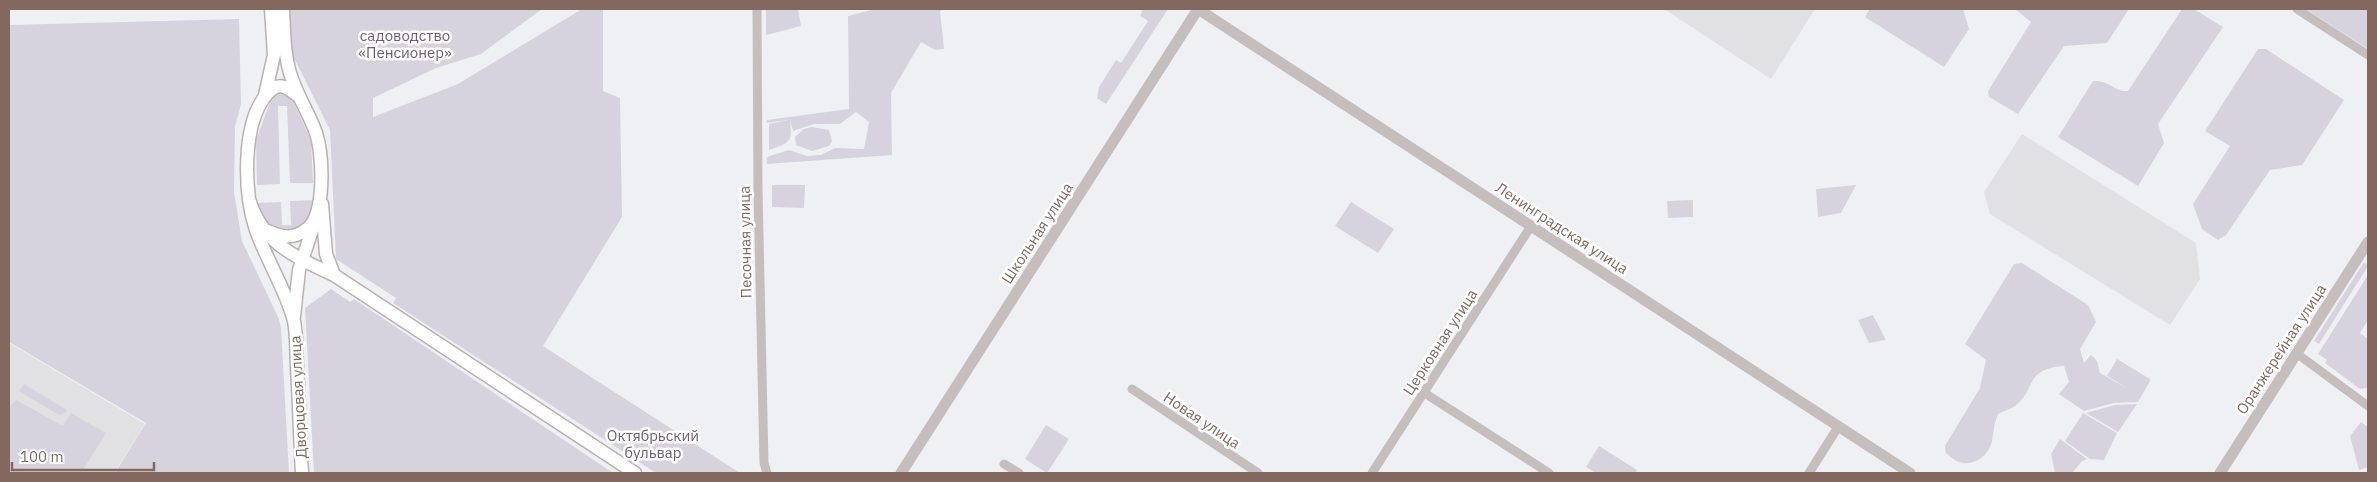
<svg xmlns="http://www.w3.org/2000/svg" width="2377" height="482" viewBox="0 0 2377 482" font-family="'IBM Plex Sans',sans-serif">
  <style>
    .built { fill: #e1e0e2 }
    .green { fill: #d7d3de }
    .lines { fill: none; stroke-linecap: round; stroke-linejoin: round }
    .secondary-casing { stroke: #bab1ae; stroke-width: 15 }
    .minor { stroke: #c5bebc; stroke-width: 9 }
    .tertiary { stroke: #c5bebc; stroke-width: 11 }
    .secondary { stroke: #fff; stroke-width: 12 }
    .labels { text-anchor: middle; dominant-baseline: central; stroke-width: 5; stroke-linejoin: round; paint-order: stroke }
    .park-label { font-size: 15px; fill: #6e607a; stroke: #fff }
    .street-label { font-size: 15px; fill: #836860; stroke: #fff }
  </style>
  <rect width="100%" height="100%" fill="#eff0f4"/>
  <path class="built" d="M1664,9H1815L1771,79Z
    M2022,134L2196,243L2200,279L2170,325L1990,214L1984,192Z
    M9,343L145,424L114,473H9Z"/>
  <path class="green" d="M289,9H542L481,54L436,68L373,98V117L458,84L582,9H603V91L620,98L622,217L543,346L740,473H656L393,303L396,298L336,259L330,130L291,52Z
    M766,9H798L801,26L766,35Z
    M875,9H945L940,11L944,49L935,50L921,42L891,93L892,155L767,164V157L789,150L807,156L821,155L835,148L864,149L869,122L856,112L840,124H814L793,131L790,119C792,142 792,142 769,150V124L788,120L767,123V120L849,109L848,16Z
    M1143,9H1168L1106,104L1097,98L1099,87L1116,60L1121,63L1148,21L1140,16Z
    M1870,9H1963L1969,29L1944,67L1865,17Z
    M2015,9H2129L2107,43L2064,46L2018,114L1989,97L1988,91L2031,22Z
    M2182,9H2194L2223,27L2158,124L2164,143L2138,186L2058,137L2093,81C2110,80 2114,92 2128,91Z
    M2306,9H2368V49Z
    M239,19L241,104L235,127L234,192L242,241L278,317L281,327L289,473H115L146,423L9,342V25Z
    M2258,49H2266L2344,100L2302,165L2270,170L2226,235L2218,240L2202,229L2193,204L2230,146L2205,131Z
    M278,91L291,96L311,141L313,183H290L287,106H278L280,184L257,185L256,140L272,97Z
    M812,127L829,130L832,141L829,146L812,151L796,145L795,137L804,129Z
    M772,185H805L804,208L772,207Z
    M1856,185L1841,213L1818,217L1816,189Z
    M314,200C312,219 300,234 280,229C273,228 267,226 263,220C260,216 259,210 257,205V203L281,202L282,225H291L290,201Z
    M1693,200V217L1668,218L1667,201Z
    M1351,202L1394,229L1378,253L1335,226Z
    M2364,262L2368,266L2319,344L2314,341Z
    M2022,263L2088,305L2096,322L2080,349L2084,363L2091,355C2098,360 2098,364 2100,373L2132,391L2107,376L2117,359L2150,379V381L2138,402L2114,403L2084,411L2059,394L2069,382L2064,366C2024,369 2037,389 2015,406C2011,409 2003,411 1998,414C1994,423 1994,431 1992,441C1989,455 1974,467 1959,462C1955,461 1950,456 1946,453L1945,446L1980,388L1986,360L1965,344L2014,264Z
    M2368,275V320L2360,333L2368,339V388L2360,389L2325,363L2327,360L2318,354Z
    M331,289L350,302L354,299L613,473H314L305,308Z
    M1873,315L1886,340L1869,343L1858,320Z
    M24,384L67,410L65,413L59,415L19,391Z
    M16,400L63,426L71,413L106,433L81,473H22L18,471L17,473H9V407Z
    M2137,404L2118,432L2086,413L2115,405Z
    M2083,413L2117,433L2104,460L2090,459L2065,441Z
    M2361,422L2368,427V467L2359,470L2350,436Z
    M1046,425L1069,439L1047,473L1025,459Z
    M2060,439L2087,459L2082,461L2072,473H2055L2051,454Z
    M1599,446L1637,470L1635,473H1596L1586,467Z"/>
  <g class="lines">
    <g class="secondary-casing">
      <path id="secondary" d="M265,95L274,55L271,9
        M298,96C286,86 278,81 267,94C241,124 244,195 256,230C267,261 286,290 294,321C297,336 296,352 297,367C299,402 300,438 302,473
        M249,199C262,243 295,257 334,275L635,473
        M322,204L326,254L334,275
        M268,231C283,238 294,239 307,229C326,214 323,155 316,133C309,113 296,94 290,73C284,52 284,31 283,9
        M294,316L299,270L315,221"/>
    </g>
    <path class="minor" d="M757,9L758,190L764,463L767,473
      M2297,9L2368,55
      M2296,353L2368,406
      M1132,389L1258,473
      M1423,392L1549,473
      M1004,464L1019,473
      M1372,473L1531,226
      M1809,473L1838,427"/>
    <path class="tertiary" d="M1198,9L1910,473
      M901,473L1198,9
      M2220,473L2368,242"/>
    <use href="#secondary" class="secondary"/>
  </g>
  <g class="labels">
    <g class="park-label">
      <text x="405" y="35">садоводство<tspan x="405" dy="17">«Пенсионер»</tspan></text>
      <text x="653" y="435">Октябрьский<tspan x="653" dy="17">бульвар</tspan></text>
    </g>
    <g class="street-label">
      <text transform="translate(1562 228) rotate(33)">Ленинградская улица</text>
      <text transform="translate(1037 233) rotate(-57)">Школьная улица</text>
      <text transform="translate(745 242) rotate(-91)">Песочная улица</text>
      <text transform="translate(1440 342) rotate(-57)">Церковная улица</text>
      <text transform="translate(2281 349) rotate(-57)">Оранжерейная улица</text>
      <text transform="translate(298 397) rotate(-93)">Дворцовая улица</text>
      <text transform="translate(1202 420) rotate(34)">Новая улица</text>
    </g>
  </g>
  <rect width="2377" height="482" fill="none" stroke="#836860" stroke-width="20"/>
  <path d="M12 462v8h142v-8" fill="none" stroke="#836860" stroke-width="2.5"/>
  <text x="20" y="462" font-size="15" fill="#836860" stroke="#ffffff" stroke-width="4" paint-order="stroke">100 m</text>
</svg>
